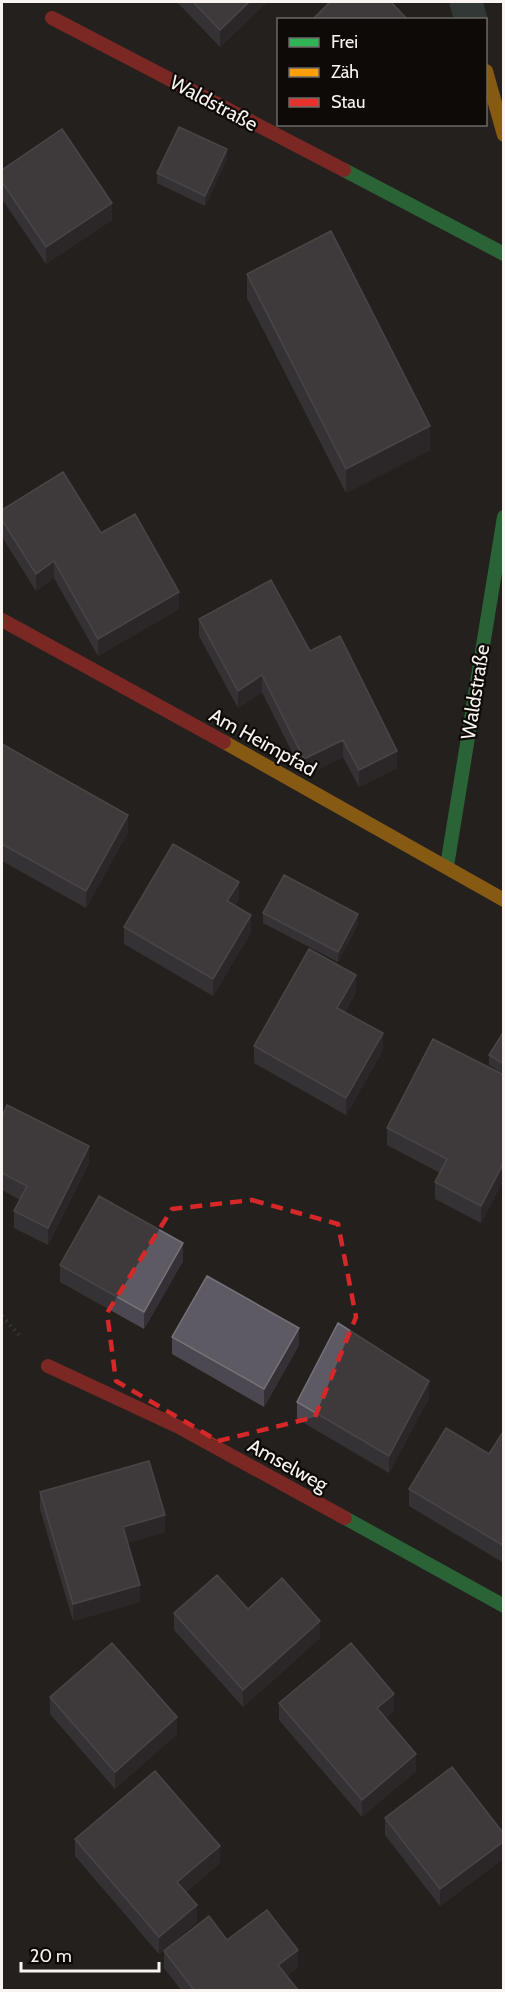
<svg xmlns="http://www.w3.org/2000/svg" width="505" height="1992" viewBox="0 0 505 1992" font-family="Cabin,sans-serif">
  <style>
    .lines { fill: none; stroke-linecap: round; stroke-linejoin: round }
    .path { stroke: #4b5755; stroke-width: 4; stroke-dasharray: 1.5 4.5; stroke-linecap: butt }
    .street { stroke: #425654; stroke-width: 33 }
    .fast { stroke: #30b455; stroke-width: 14 }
    .slow { stroke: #ff9f0a; stroke-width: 14 }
    .jam { stroke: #e5322d; stroke-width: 14 }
    .wall { fill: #4b4852 }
    .shaded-wall { fill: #343036 }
    .building { fill: #5e5a63; stroke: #767279; stroke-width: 1.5 }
    .marked { fill: none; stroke: #d62828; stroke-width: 4.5; stroke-dasharray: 12 8; stroke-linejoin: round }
    .labels { text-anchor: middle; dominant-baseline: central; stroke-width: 4.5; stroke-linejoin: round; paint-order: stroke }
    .street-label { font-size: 20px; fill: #f9f4f1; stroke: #0d0a08 }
  </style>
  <rect width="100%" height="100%" fill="#24201e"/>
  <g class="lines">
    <path class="path" d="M2,1316L21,1337"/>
    <path class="street" d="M466,2L471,20"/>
    <path class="fast" d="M344,170L504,254
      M447,866L504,517
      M345,1518L504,1606"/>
    <path class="slow" d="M486,71L504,135
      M224,742L504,900"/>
    <path class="jam" d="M52,18L344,170
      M2,620L224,742
      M48,1366L181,1428L345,1518"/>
  </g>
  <path class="wall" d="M177,2H267L220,47Z
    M227,159L205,206L157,183V173Z
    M2,170L112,220L46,264L2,199Z
    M247,274L430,450L346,493L247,298Z
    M2,510L101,533L179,609L98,656L54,578L36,591L2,537Z
    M199,619L310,651L397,768L359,787L343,757L304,776L262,692L238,708L199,636Z
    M2,744L128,832L86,908L2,861Z
    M239,899L235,906L251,932L213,996L124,944V927Z
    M263,913L358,924L338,962L263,923Z
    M356,992L345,1012L383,1050L346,1115L254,1063V1046Z
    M504,1031V1074L489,1065V1055Z
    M504,1075V1179L481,1223L435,1199V1182L440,1173L387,1145V1128Z
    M2,1117L89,1163L48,1245L14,1228V1211L20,1200L2,1190Z
    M183,1261L144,1329L60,1282V1265Z
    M172,1337L299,1345L264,1407L172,1354Z
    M429,1398L389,1473L297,1419V1402Z
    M504,1433V1563L409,1506V1489L489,1454Z
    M40,1492L165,1532L127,1543L140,1602L73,1621L40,1509Z
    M248,1609L320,1638L243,1707L174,1630V1613Z
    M50,1697L177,1734L115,1789L50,1714Z
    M279,1703L394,1711L386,1718L416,1771L362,1817L279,1720Z
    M385,1818L504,1834V1858L440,1906L385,1835Z
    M75,1839L220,1863L186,1892L197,1922L159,1954L75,1856Z
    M164,1951L298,1967L287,1976L298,1990H181L164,1968Z"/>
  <path class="shaded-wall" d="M249,2H267L220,47V30Z
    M227,149V159L205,206V196Z
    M112,203V220L46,264V247Z
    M430,426V450L346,493V469Z
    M54,561V578L36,591V574Z
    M179,592V609L98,656V639Z
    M262,675V692L238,708V691Z
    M343,740V757L304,776V759Z
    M397,751V768L359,787V770Z
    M128,815V832L86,908V891Z
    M239,882V899L227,918V901Z
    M358,914V924L338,962V952Z
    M251,915V932L213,996V979Z
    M356,975V992L337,1025V1008Z
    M383,1033V1050L346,1115V1098Z
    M89,1146V1163L48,1245V1228Z
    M504,1162V1179L481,1223V1206Z
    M183,1243V1261L144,1329V1312Z
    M299,1328V1345L264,1407V1389Z
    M429,1381V1398L389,1473V1456Z
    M165,1515V1532L123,1544V1527Z
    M140,1585V1602L73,1621V1604Z
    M320,1621V1638L243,1707V1690Z
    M394,1694V1711L377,1725V1708Z
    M177,1717V1734L115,1789V1772Z
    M416,1754V1771L362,1817V1800Z
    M504,1841V1858L440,1906V1889Z
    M220,1846V1863L177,1899V1882Z
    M197,1905V1922L159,1954V1937Z
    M298,1950V1967L278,1982V1965Z"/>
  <path class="building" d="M193,2H249L220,30Z
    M330,2H391L408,20H312Z
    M179,127L227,149L205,196L157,173Z
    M62,129L112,203L46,247L2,182V170Z
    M331,231L430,426L346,469L247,274Z
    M63,472L101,533L135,514L179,592L98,639L54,561L36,574L2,520V510Z
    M271,580L310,651L340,636L397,751L359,770L343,740L304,759L262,675L238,691L199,619Z
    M2,744L128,815L86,891L2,844Z
    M173,844L239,882L227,901L251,915L213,979L124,927Z
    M284,875L358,914L338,952L263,913Z
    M309,949L356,975L337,1008L383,1033L346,1098L254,1046Z
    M504,1031V1064L489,1055Z
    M433,1039L504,1075V1162L481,1206L435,1182L447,1159L387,1128Z
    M7,1105L89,1146L48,1228L14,1211L27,1186L2,1173V1117Z
    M99,1196L183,1243L144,1312L60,1265Z
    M207,1276L299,1328L264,1389L172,1337Z
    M338,1323L429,1381L389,1456L297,1402Z
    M446,1428L489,1454L503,1432L504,1433V1546L409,1489Z
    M149,1461L165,1515L123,1527L140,1585L73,1604L40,1492Z
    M217,1575L248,1609L282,1578L320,1621L243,1690L174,1613Z
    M112,1643L177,1717L115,1772L50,1697Z
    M351,1643L394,1694L377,1708L416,1754L362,1800L279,1703Z
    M452,1767L504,1834V1841L440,1889L385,1818Z
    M155,1771L220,1846L177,1882L197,1905L159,1937L75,1839Z
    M267,1910L298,1950L278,1965L298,1990H194L164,1951L209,1916L227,1940Z"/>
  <path d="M0 0H505V1992H0ZM252,1200L338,1224L356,1317L315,1417L218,1441L116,1381L107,1313L172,1209Z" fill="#24201e" fill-opacity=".55" fill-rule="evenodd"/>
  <path class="marked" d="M252,1200L338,1224L356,1317L315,1417L218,1441L116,1381L107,1313L172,1209Z"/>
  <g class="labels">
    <g class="street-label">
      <text transform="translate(214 103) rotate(28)">Waldstraße</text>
      <text transform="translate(475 692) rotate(-81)">Waldstraße</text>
      <text transform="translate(263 742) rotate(29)">Am Heimpfad</text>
      <text transform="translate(288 1465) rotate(29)">Amselweg</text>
    </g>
  </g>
  <rect width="505" height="1992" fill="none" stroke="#f9f4f1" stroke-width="6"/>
  <rect x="277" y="18" width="210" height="108" fill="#0d0a08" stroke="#6b6865" stroke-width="1.5"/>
  <rect x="289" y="38" width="30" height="9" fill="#30b455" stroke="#6b6865" stroke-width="1.5"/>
  <text x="331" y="48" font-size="18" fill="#f9f4f1">Frei</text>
  <rect x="289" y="68" width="30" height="9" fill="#ff9f0a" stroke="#6b6865" stroke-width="1.5"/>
  <text x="331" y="78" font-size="18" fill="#f9f4f1">Zäh</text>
  <rect x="289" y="98" width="30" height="9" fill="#e5322d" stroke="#6b6865" stroke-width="1.5"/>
  <text x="331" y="108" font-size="18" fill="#f9f4f1">Stau</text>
  <path d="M21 1962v9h138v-9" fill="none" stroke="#f9f4f1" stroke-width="3"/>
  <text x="30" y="1962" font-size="18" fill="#f9f4f1" stroke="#0d0a08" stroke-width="4.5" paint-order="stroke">20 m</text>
</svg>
